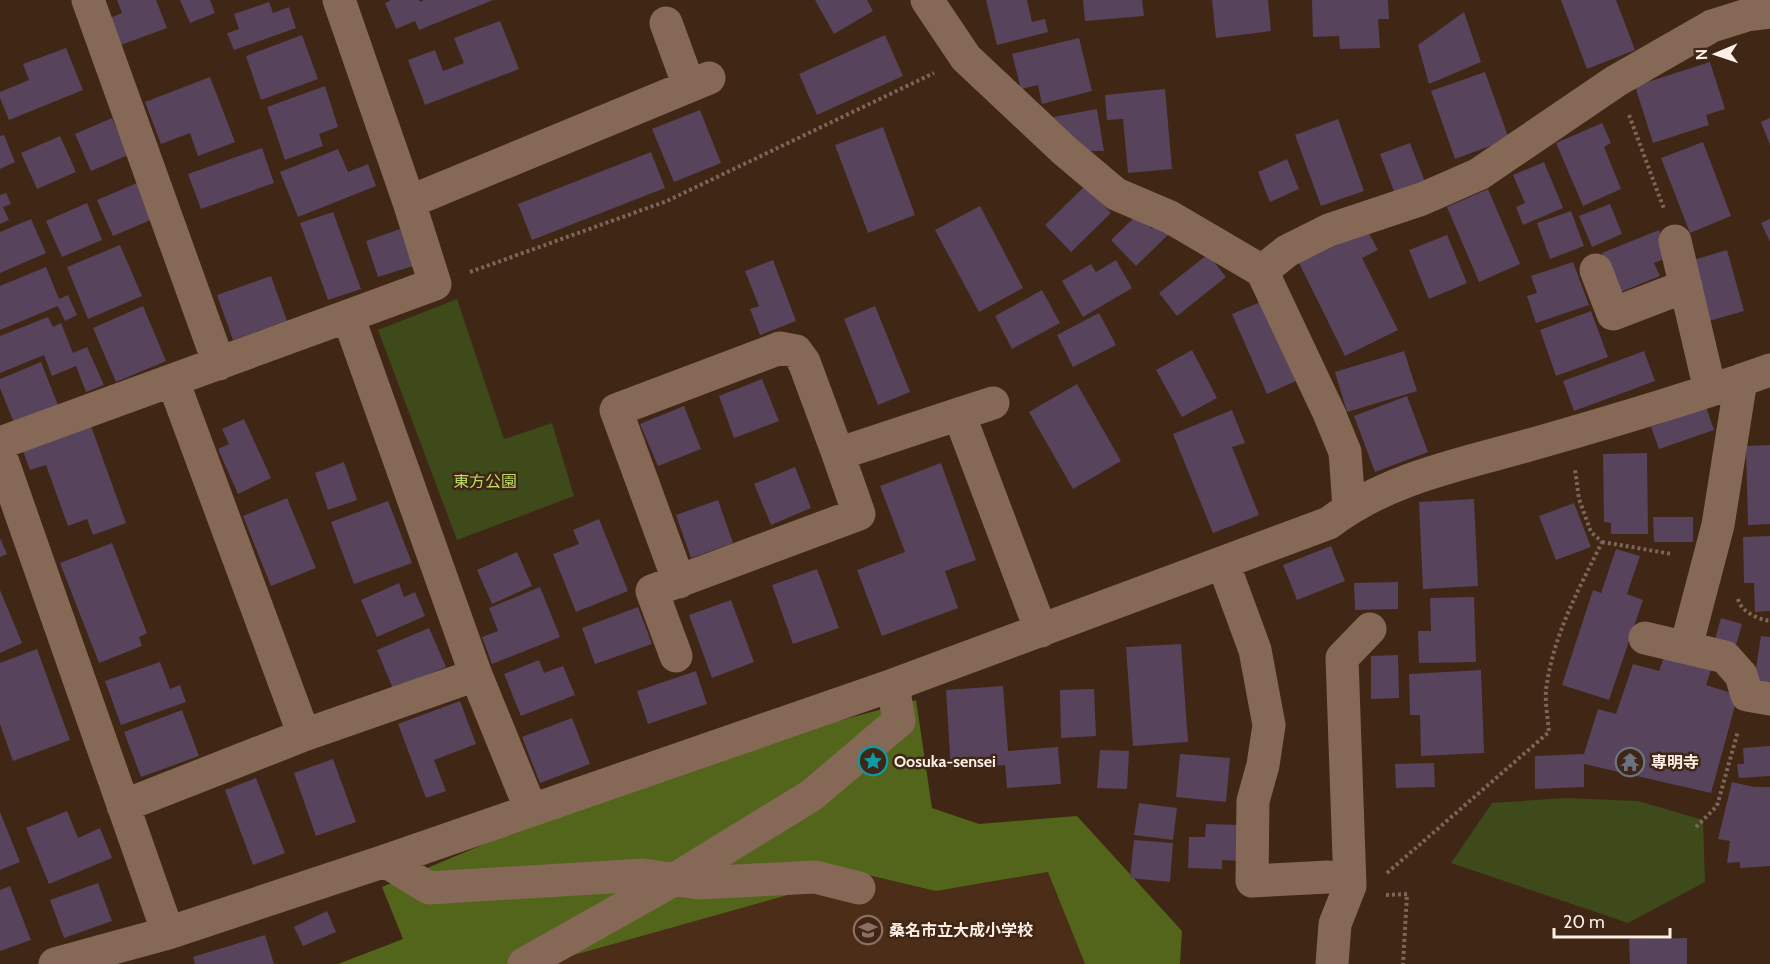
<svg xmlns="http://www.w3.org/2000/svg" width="1770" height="964" viewBox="0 0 1770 964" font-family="Cabin,'Noto Sans JP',sans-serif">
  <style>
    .built { fill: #4c2d18 }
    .green { fill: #3e4a19 }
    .forest { fill: #53651a }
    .building { fill: #57435c }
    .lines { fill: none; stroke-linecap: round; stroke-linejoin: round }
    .path { stroke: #7b6657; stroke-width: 4; stroke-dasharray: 3 3; stroke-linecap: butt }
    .minor { stroke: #866856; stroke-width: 33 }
    .labels { text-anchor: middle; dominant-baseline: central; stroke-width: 5; stroke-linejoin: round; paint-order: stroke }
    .park-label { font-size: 16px; fill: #bcdd60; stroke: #3f2615 }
    .poi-label { font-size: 16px; font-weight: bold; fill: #fdefe6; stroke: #3f2615; text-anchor: start }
  </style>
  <rect width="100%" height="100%" fill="#3f2615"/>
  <path class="built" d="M1049,872L1085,964H542L820,886L858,873L936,891Z"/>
  <path class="green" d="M457,299L504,439L552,423L574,496L457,540L378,330Z
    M1566,798L1638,801L1703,820L1705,882L1628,923L1451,863L1492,803Z"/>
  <path class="forest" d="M916,700L932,808L979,824L1077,816L1182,931L1180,964H1085L1048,872L936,891L859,873L820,886L542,964H338L403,939L382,887L508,834L760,742Z"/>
  <path class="building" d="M117,0H156L167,28L118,46L107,19L122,13Z
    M180,0H210L215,13L190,23Z
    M391,0H419L420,2L424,0H493L419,30L415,21L396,29L385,3Z
    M815,0H867L873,11L834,34Z
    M986,0H1027L1032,22L1045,19L1048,32L997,45Z
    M1083,0H1142L1144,16L1085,21Z
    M1212,0H1268L1271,31L1216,38Z
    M1312,0H1388L1389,19H1378L1380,48L1340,49L1339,36L1313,37Z
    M1561,0H1616L1635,50L1587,69Z
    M269,2L273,13L289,7L296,28L234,50L227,33L239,29L234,14Z
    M1464,12L1481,62L1429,84L1418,45Z
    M500,21L519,69L425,105L408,60L435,50L443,71L464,63L454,38Z
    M302,35L318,79L261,100L246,56Z
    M885,35L903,76L817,115L799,74Z
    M1079,38L1092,91L1042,104L1038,85L1021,89L1012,54Z
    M66,48L83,90L9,120L0,98V92L29,80L23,64Z
    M1710,62L1725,109L1706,115L1709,125L1653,143L1635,86Z
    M1485,72L1509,139L1455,159L1431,91Z
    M210,77L235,142L198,156L190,133L161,144L145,102Z
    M325,86L338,127L319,134L323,146L285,160L267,107Z
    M1165,89L1172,169L1128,173L1123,119L1107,120L1105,95Z
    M1097,109L1104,151H1088L1053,117Z
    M700,110L721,163L674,182L652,129Z
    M112,118L128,155L91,171L75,134Z
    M1770,118V145L1761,122Z
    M1338,119L1364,191L1321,206L1295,135Z
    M1602,123L1611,143L1604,147L1621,189L1583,206L1556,143Z
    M883,127L915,215L868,233L835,145Z
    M4,135L15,162L0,169V136Z
    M60,136L76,172L37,189L21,153Z
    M1703,142L1731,216L1690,233L1661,158Z
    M1410,143L1425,182L1395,194L1380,154Z
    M262,148L274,183L201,209L188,174Z
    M338,149L348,172L368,164L376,186L298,217L280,172Z
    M651,152L665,188L532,240L518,204Z
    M1287,159L1299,189L1270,202L1258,172Z
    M1544,162L1563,208L1523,225L1516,207L1525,203L1513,175Z
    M137,183L153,219L113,236L97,200Z
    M1085,186L1111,213L1071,252L1045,225Z
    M1488,189L1520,264L1479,282L1447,207Z
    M6,193L11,204L3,207L9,220L0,224V195Z
    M87,203L102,240L62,257L46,221Z
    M1610,204L1622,234L1592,247L1579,216Z
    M980,206L1023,288L979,312L935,230Z
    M1571,211L1584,246L1550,259L1537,223Z
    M333,212L361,289L328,300L300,223Z
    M1138,214L1152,229L1161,220L1171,232L1136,266L1111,240Z
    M31,219L46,253L0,273V232Z
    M1770,219V242L1761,223Z
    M400,229L413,266L378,277L366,241Z
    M1367,230L1378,250L1362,258L1398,330L1345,356L1299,263Z
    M1659,230L1669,257L1654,263L1660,276L1618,293L1602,253Z
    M1447,235L1467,283L1429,299L1409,250Z
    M120,245L142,296L88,319L67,267Z
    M1727,250L1744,311L1709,321L1693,260Z
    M1208,254L1226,277L1177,316L1159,293Z
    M773,260L796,321L760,335L750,309L759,306L745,271Z
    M1116,260L1132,288L1083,317L1062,281L1091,264L1096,272Z
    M1573,262L1589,305L1536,323L1527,296L1537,293L1531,276Z
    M46,267L59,299L68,295L77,315L65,321L58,306L0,330V286Z
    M271,276L287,321L233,340L217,295Z
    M1042,290L1060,323L1012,349L995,316Z
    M1263,301L1298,380L1267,394L1232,314Z
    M143,306L166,361L116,382L93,328Z
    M875,306L910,392L878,405L844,319Z
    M1591,311L1608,357L1556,376L1540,330Z
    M1099,313L1116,345L1073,367L1057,335Z
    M48,317L53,327L61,323L73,353L87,347L104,385L86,392L76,366L52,376L44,355L0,373V336Z
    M1192,350L1217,398L1182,417L1156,370Z
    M1404,351L1417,391L1347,412L1335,372Z
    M1644,351L1655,381L1574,411L1563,381Z
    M41,362L58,405L14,423L0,388V379Z
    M762,379L779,421L734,438L719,396Z
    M1077,384L1121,461L1073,489L1029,412Z
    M1407,396L1428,452L1375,472L1354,416Z
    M684,406L701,449L658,466L640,424Z
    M1706,407L1714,430L1659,449L1651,427Z
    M1232,410L1245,443L1232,447L1259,515L1213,533L1173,434Z
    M244,419L271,478L238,494L218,449L229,444L222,429Z
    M91,426L126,523L93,535L87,519L68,526L46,465L30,470L23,451Z
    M1770,445V524L1748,525L1746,446Z
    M1647,453L1648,534H1611V523L1604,522L1603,454Z
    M344,462L357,500L328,510L315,473Z
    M941,463L976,560L945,571L958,608L882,636L857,570L905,552L880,486Z
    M795,467L811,508L771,525L754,484Z
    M287,498L316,568L271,586L243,516Z
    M1474,499L1478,586L1423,589L1419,502Z
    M718,500L733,543L691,558L676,515Z
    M388,501L412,563L354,584L331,522Z
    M1574,503L1591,547L1556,560L1539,516Z
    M1653,517H1693V542H1654Z
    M599,519L628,591L576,612L553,554L579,544L573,530Z
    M1770,536V611L1755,612L1754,583H1744L1743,537Z
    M0,538L7,554L0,557Z
    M112,543L147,633L139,637L142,646L99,663L60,563Z
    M1331,546L1345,581L1297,600L1283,565Z
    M1616,549L1640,556L1627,594L1643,600L1609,700L1562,685L1593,590L1601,593Z
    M517,552L532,586L492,604L477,570Z
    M817,569L839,628L793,644L772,585Z
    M1398,582V609L1355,610L1354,583Z
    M399,583L404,597L415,592L425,616L377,637L361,600Z
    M540,587L560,637L492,664L482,637L498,631L489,608Z
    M0,590L22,643L0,653Z
    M1474,597L1476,662L1419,663L1418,631H1431L1430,598Z
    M731,600L754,662L712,678L689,615Z
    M638,607L652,644L595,664L582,628Z
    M1721,618L1742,624L1736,645L1715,639Z
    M429,628L446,667L393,689L377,650Z
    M1761,636L1770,637V689L1753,686Z
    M1181,644L1188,742L1133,746L1126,647Z
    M37,649L70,740L13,761L0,724V663Z
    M1398,655L1399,698L1371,699V656Z
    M1664,657L1711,670L1706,685L1738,695L1711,793L1584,764V787L1535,789V756L1584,754L1598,709L1616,714L1633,664L1659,671Z
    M539,660L544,673L563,666L575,695L521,716L504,674Z
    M160,662L170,689L180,685L186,702L121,725L105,681Z
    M1481,670L1484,753L1421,756L1420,715H1410L1409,674Z
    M696,671L707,704L648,724L637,691Z
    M1003,686L1008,751L1058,747L1061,784L1007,788L1005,765L951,769L946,690Z
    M1094,689L1096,736L1061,738L1060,690Z
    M460,701L476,744L434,760L446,791L426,798L398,724Z
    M182,710L199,756L141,777L124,732Z
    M572,718L590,764L540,783L522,737Z
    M1770,746V776L1739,778L1737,764H1744L1743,748Z
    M1100,750L1129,751L1127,789L1097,788Z
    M1180,754L1230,758L1226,802L1176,797Z
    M333,759L356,822L316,836L294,773Z
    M1434,763L1435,787L1396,788L1395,764Z
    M256,778L285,853L253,865L225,790Z
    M1732,782L1754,787H1770V866L1740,868V862L1727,863L1730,841L1718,839Z
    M1139,803L1177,808L1173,840L1134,835Z
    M67,811L78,838L100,828L112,858L49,884L26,828Z
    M0,812L20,862L0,870Z
    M1206,824L1243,825L1242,861L1222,860V869L1188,868L1189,837H1205Z
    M1134,840L1173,843L1170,882L1130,878Z
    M98,883L112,921L64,938L50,900Z
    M10,886L31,940L0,951V890Z
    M327,911L336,932L303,946L294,927Z
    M265,935L274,964H195L193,957Z
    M1687,938V964H1630L1629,939Z"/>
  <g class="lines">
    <path class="path" d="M1629,115L1664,209
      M470,272L667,201L934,73
      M1602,542L1672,554
      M1738,599C1741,612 1758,619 1770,621
      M1696,827L1717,806L1738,731
      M1387,873L1549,732C1548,719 1545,704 1546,690C1553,635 1578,591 1602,542L1591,532L1579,499L1575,470
      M1386,895L1407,894L1403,964"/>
    <path class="minor" d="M88,0L219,364
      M339,0L409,202L435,284L348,316
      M927,0L966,58L1065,151L1116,194L1170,217L1262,271L1329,413L1345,452L1349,507
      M666,23L689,86
      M409,202L709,78
      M1675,241L1710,390
      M1596,270L1613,314L1686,286
      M1262,271L1287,251L1329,230L1422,199L1479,174L1616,81L1712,26L1747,15L1770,12
      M173,381L304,735
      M959,414L993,403
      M0,443L348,316L476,675L304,735L123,806
      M0,454L168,933
      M1223,563L1255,650L1269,725L1263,765L1253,801L1252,881L1328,877
      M679,582L616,410L780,348L796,351L804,362L838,454L959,414L1041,631
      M1645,638L1725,657L1741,675L1747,695L1770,699
      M1686,647L1718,525L1741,380
      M676,656L652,591L859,514L838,454
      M476,675L531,810
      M385,861L429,888L643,875L699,883L815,877L859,888
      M55,964L168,933L385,861L893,685L1329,523C1390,476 1468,463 1540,442C1617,420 1695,397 1770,370
      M524,964L675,879L812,795L899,721L893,685
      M1332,964L1335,924L1350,886L1342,658L1370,629"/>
  </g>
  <defs>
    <g id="sight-ring" transform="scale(1.5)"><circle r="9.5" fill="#3f2615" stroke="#0f9aa8" stroke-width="1.5"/><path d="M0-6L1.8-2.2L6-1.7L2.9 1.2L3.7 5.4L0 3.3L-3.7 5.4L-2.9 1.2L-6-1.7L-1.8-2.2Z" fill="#0f9aa8"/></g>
    <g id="temple-ring" transform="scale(1.5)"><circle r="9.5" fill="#3f2615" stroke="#6b7280" stroke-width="1.5"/><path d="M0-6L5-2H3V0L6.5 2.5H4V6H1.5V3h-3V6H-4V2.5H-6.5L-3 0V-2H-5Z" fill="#6b7280"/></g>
    <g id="school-ring" transform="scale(1.5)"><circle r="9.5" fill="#3f2615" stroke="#8d6e63" stroke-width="1.5"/><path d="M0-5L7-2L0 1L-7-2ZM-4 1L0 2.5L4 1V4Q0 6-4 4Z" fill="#8d6e63"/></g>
  </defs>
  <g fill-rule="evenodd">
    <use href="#sight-ring" x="873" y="761"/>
    <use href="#temple-ring" x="1630" y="762"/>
    <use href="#school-ring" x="868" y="930"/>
  </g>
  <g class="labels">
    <g class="park-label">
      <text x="485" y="481">東方公園</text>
    </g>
    <g class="poi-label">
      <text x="894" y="761">Oosuka-sensei</text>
      <text x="1651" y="762">専明寺</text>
      <text x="889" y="930">桑名市立大成小学校</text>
    </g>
  </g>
  <g transform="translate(1716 54) rotate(268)" stroke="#3f2615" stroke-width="4.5" paint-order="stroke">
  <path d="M0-4.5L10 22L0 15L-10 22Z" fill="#fdefe6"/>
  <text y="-9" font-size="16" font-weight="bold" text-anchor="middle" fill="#fdefe6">N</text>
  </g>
  <path d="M1554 928v9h116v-9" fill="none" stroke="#fdefe6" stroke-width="3"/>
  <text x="1563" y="928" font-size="18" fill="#fdefe6" stroke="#3f2615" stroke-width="4.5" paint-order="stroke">20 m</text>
</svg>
